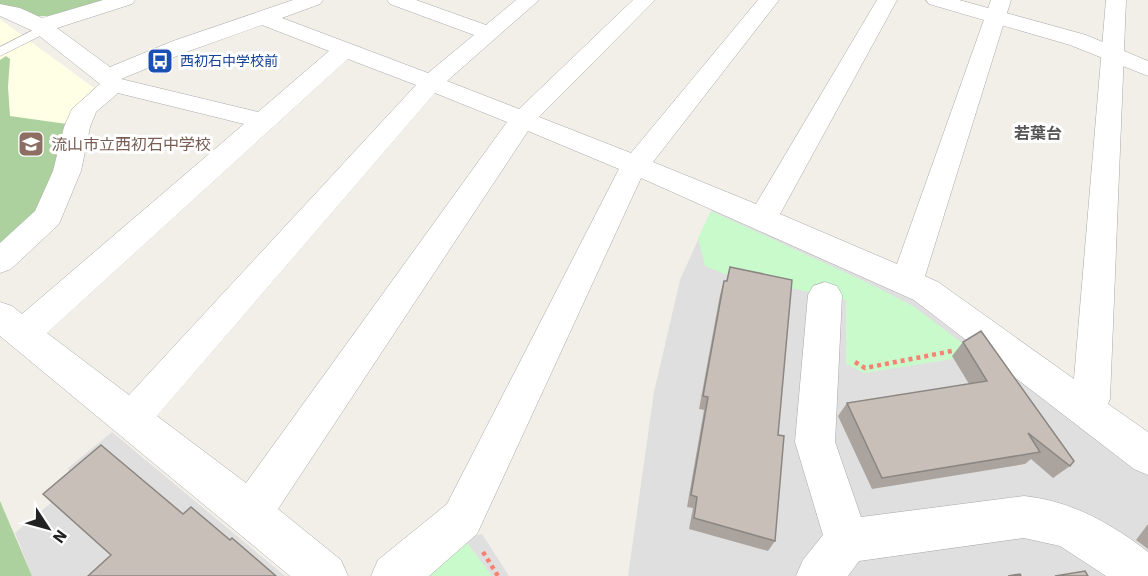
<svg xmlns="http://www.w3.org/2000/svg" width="1148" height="576" viewBox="0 0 1148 576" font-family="'IBM Plex Sans','Noto Sans JP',sans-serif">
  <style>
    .residential { fill: #e0dfdf }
    .education { fill: #ffffe5 }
    .forest { fill: #add19e }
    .park { fill: #c8facc }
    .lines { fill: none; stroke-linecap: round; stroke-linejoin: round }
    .service-casing { stroke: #a9a9a9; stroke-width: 1 }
    .minor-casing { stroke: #a9a9a9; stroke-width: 1 }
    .tertiary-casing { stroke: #a9a9a9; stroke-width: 1 }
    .path { stroke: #fa8072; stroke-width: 4.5; stroke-dasharray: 4 4; stroke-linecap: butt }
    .service { fill: #fff; fill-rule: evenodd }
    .minor { fill: #fff; fill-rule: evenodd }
    .tertiary { fill: #fff; fill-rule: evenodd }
    .wall { fill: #aba49e }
    .building { fill: #c7bfb8; stroke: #8b8681; stroke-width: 1.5 }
    .labels { text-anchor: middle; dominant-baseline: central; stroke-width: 6; stroke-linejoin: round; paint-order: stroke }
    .far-transit-label { font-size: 14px; fill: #164399; stroke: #fff; text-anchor: start }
    .far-quarter-label { font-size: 16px; font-weight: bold; fill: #555; stroke: #fff }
    .education-label { font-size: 16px; fill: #785e54; stroke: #fff; text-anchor: start }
  </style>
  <rect width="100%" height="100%" fill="#f2efe9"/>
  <path class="residential" d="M714,204L916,299L1148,474V576H628L654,392L680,280Z
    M112,432L285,576H32L15,533L72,485L68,468Z
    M482,534L509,576H430L469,537Z"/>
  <path class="education" d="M0,19L94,88L76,105L0,249Z"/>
  <path class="forest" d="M0,0H112L56,16H37L25,10L0,7Z
    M6,56L10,59L8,87L10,116L67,124L47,195L24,226L0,249V60Z
    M0,501L32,576H0Z"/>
  <path class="park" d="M711,211L866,282L913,306L978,355L864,373L846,364V300L725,274L705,266L698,238Z
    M465,540L492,576H430Z"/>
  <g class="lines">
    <g class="service-casing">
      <path id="service" d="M43,25L48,26L49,29L48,32L0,56V47Z"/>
    </g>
    <g class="minor-casing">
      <path id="minor" d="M103,0H135L132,4L57,28L110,67L173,41L293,0H323L320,4L282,18L428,73L474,35L390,4L387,0H416L486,25L516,0H539L447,81L519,109L633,0H655L539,117L631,153L758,0H779L653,162L756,204L877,0H897L780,214L897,264L991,0H1011L925,276L938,282L1074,379L1106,0H1126L1110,399L1108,404L1148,432V475L1134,469L914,300L641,178L477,534L429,576H371L378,560L447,504L619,169L528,131L278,509L341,560L348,576H290L0,336V302L12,306L22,314L244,124L118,93L96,112L90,127L81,171L59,224L11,269L0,273V243L35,211L53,171L64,127L72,109L100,84L33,31L0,16V4L20,8L42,18ZM262,25L329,51L258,112L121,79L189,51ZM348,59L416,85L129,395L47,333ZM435,93L507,122L246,483L157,416Z
        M825,282L837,286L842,295L835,442L861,517L1024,496C1071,501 1111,523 1148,552V576H1106L1060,546L1024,538L859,561L848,576H796L803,560L823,535L795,442L808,295L813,286Z"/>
    </g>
    <g class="tertiary-casing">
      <path id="tertiary" d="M926,0H959L1086,35L1148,61V76L1070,45L929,4Z"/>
    </g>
    <path class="path" d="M855,362L865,368L952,351
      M483,552L498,576"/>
    <use href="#service" class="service"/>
    <use href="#minor" class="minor"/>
    <use href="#tertiary" class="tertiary"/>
  </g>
  <path class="wall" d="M730,267L778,435L775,541L768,551L689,529L693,508L687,507L704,410L699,409L720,295L724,281H726Z
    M963,342L1070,466L1053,478L1031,459L1025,464L872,489L838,416L847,403L969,384L952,356Z
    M1148,524V549L1136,540Z"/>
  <path class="building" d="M730,267L792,280L778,435L784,436L775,541L694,518L697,497L691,495L708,397L703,396L724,281H727Z
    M981,331L1074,461L1070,466L1028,433L1040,452L882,478L847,403L987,381L963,342Z
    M101,445L183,514L191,507L230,540L232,538L276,576H88L111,555L43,494Z
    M1085,571L1088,576H1055Z
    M1020,574L1021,576H1008Z"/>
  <defs>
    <g id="bus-square" transform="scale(1.35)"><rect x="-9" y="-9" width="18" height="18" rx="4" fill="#1a4fb4" stroke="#fff"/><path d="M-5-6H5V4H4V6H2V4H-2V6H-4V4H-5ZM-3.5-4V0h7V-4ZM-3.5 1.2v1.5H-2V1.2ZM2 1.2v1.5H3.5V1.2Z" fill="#fff"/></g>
    <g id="school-square" transform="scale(1.35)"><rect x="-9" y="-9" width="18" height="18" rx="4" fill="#8d6e63" stroke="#fff"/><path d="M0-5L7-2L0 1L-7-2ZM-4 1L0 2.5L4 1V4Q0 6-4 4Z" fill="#fff"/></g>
  </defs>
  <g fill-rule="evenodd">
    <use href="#bus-square" x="160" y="61"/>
    <use href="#school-square" x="31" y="144"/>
  </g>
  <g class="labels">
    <g class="far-transit-label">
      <text x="180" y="61">西初石中学校前</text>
    </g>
    <g class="far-quarter-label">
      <text x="1038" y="133">若葉台</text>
    </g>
    <g class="education-label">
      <text x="51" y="144">流山市立西初石中学校</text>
    </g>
  </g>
  <g transform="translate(48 528) rotate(126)" stroke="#ffffff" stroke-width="4.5" paint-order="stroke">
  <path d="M0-4.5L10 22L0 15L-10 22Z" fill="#222222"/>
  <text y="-9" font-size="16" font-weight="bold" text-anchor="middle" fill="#222222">N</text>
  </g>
</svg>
